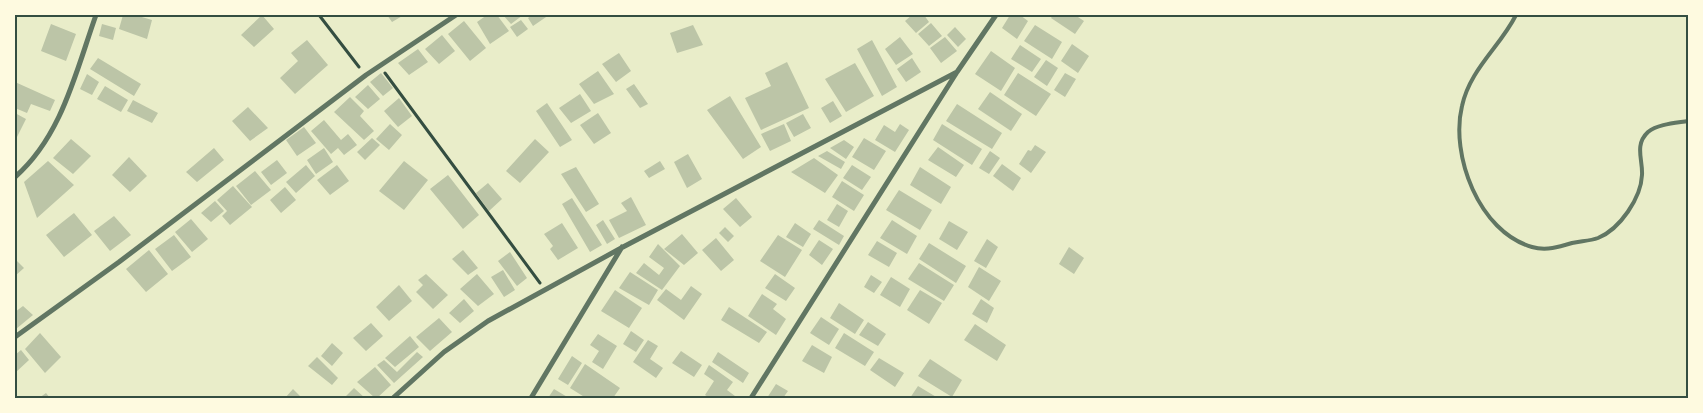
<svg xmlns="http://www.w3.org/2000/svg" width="1703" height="413" viewBox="0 0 1703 413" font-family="'Noto Serif',serif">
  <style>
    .building { fill: #bcc5a7 }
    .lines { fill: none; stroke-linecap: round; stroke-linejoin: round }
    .path { stroke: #344e41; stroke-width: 3 }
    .service { stroke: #617663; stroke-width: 4 }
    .minor { stroke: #617663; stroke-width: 5 }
    .neatline { fill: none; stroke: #344e41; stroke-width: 2 }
  </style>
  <rect width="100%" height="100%" fill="#e9edc9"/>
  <path class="building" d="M123,15H135L152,20L147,39L119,29Z
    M262,15L274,29L254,47L241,35Z
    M387,15H404L392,22Z
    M487,15H497L509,31L490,44L477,22Z
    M503,15H523L511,24Z
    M532,15H549L533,26L528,18Z
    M912,15H924L929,22L916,33L905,21Z
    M1010,15H1020L1028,21L1017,39L1002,28Z
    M1053,15H1075L1084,21L1075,34L1051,18Z
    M521,20L528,29L517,37L510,27Z
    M464,21L486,48L470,61L448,34Z
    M931,23L942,36L929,46L918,34Z
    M51,24L76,34L66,61L41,51Z
    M102,24L116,28L113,40L99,36Z
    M693,25L703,45L677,53L670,33Z
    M1035,25L1062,42L1052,59L1024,41Z
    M955,27L966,39L958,47L947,35Z
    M442,35L455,51L439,64L425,49Z
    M900,37L913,54L896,65L885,49Z
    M945,37L957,51L941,63L930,48Z
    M307,40L328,65L295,94L280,78L298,61L291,53Z
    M872,40L897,87L882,96L857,49Z
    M1072,44L1089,56L1078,73L1061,61Z
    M1020,45L1041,59L1032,72L1011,59Z
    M418,49L428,62L409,75L398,63Z
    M991,51L1015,68L1001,91L975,74Z
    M619,53L631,71L616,82L602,64Z
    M98,58L141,84L134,96L90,69Z
    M912,58L921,72L906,82L897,69Z
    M1046,60L1058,68L1047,86L1034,77Z
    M787,62L809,108L761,130L745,98L771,86L765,73Z
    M855,63L874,96L846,112L825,79Z
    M598,71L614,94L594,104L579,84Z
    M381,73L393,88L383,96L370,82Z
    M1018,73L1051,94L1036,116L1004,95Z
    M1065,73L1076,79L1065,97L1054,90Z
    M87,74L99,82L92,95L80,89Z
    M15,82L55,100L50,111L31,104L27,113L15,108Z
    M634,84L648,104L640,108L626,89Z
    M368,85L380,99L368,109L355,97Z
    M105,86L128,100L121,112L97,99Z
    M990,92L1022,114L1011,131L978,109Z
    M580,94L591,111L571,123L559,108Z
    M730,96L761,147L743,159L707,110Z
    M350,97L364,111L360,116L374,131L364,140L334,112Z
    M399,98L412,116L398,127L384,111Z
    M133,100L158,113L152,123L127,111Z
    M833,101L842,116L830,123L821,108Z
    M547,103L572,140L560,147L536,111Z
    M957,104L1002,133L992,149L946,121Z
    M248,107L268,128L250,141L232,121Z
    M15,113L26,119L17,137H15Z
    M598,113L611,133L594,144L580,125Z
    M803,114L811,128L794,137L786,123Z
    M324,120L341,140L348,134L357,145L344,155L338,148L331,154L311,131Z
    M390,124L402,135L389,150L376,139Z
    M784,124L791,141L770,151L761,134Z
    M900,124L909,130L895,152L875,140L884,125L895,132Z
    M942,124L982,149L972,165L933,140Z
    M304,127L316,143L297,156L286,140Z
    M372,138L380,145L365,160L357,152Z
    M864,138L886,151L874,170L852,157Z
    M71,139L91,156L73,174L53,158Z
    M535,139L549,152L520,183L506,171Z
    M844,140L854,147L846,159L830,148Z
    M1035,145L1046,152L1031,173L1019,164L1028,150L1031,151Z
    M938,147L964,165L956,177L928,160Z
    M214,148L224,160L197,182L186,172Z
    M324,148L333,162L316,174L307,160Z
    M827,151L845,162L841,169L818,156Z
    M990,151L1000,158L989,174L979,168Z
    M688,154L702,179L687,188L674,162Z
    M129,157L147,176L130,192L112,175Z
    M814,158L838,175L825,193L791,172Z
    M277,160L287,173L271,185L261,172Z
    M48,161L74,185L37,218L24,182Z
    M404,161L428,180L404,210L379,191Z
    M660,161L665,169L649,178L644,171Z
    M1002,164L1021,178L1013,191L993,176Z
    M306,165L315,176L296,193L286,182Z
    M337,165L349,181L330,195L317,180Z
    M852,165L871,177L862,190L843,178Z
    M576,167L599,204L586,212L561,174Z
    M920,167L951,187L941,204L910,185Z
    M255,171L271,190L251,205L236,186Z
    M448,175L479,215L463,229L430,189Z
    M842,181L864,195L854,211L832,197Z
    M488,183L502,199L489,211L476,193Z
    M233,186L252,207L230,225L222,216L227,211L217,200Z
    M285,187L296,200L281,213L270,200Z
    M899,190L932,210L920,230L886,210Z
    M631,197L646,225L619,238L609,220L627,211L621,203Z
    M572,198L602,245L590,252L562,204Z
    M736,198L752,217L740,227L723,209Z
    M215,201L224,211L211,222L201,213Z
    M837,204L848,211L839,227L827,220Z
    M74,213L92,235L64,257L46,235Z
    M114,216L131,235L110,251L94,231Z
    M191,219L208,239L192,252L175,232Z
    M603,220L615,239L607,244L596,225Z
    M819,220L844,236L839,245L813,229Z
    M892,220L917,236L907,254L880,238Z
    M949,221L968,232L957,250L939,239Z
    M562,223L578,248L558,260L550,249L553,246L544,234Z
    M795,223L811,234L803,247L786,237Z
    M725,227L734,236L728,242L719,233Z
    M682,234L698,253L684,265L664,249Z
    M174,235L191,257L172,271L155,249Z
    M778,235L802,250L785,277L760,261Z
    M716,238L734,260L721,271L702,250Z
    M987,239L998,247L986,268L974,261Z
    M819,240L833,249L822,265L809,255Z
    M877,241L897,253L889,267L868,255Z
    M929,243L966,266L956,283L919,259Z
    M658,244L680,266L662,290L636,273L644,263L659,275L664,268L649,257Z
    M1069,247L1084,258L1074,274L1059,264Z
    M149,250L168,274L146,292L126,269Z
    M463,250L478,268L468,275L452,259Z
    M510,252L527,278L517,286L498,261Z
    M16,260L24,268L15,276V261Z
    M919,263L954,285L944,301L908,279Z
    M979,267L1001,281L989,301L968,287Z
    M503,270L515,290L504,297L491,277Z
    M630,272L658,290L649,305L619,288Z
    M426,274L448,295L433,309L416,292L423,285L418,280Z
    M477,274L494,294L478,306L460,289Z
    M775,274L795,288L786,301L765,288Z
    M871,275L882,282L874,293L864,287Z
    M891,277L910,289L900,307L880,295Z
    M399,285L412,301L389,321L376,307Z
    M691,286L702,294L684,320L657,300L666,289L681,300Z
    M615,290L642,308L629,328L601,311Z
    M920,290L942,303L929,324L907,310Z
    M762,294L777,304L773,309L786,319L776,335L748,316Z
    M464,299L474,311L460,323L449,313Z
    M981,299L994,308L987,323L972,314Z
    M839,303L864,320L855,334L830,318Z
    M23,306L33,315L16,329L15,327V312Z
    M729,307L767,332L759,343L721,320Z
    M821,317L839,329L829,345L810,333Z
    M439,318L452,332L430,351L416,337Z
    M868,322L886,334L878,346L859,335Z
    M371,323L383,336L366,351L353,338Z
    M975,324L1006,345L997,361L964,340Z
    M631,331L644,340L636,352L623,344Z
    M40,333L61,357L45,373L25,349Z
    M844,333L874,352L865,366L835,348Z
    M598,334L617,346L603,369L592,362L599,351L590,345Z
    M410,336L419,347L395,367L385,358Z
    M648,340L658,346L650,359L663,368L656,378L633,362Z
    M332,343L343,353L332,366L321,356Z
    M812,345L832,357L824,373L802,361Z
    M21,350L29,360L15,373V355Z
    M681,351L702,365L694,377L672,363Z
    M417,352L423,357L394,383L377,365L384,360L397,372Z
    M718,352L749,373L743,383L712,362Z
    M572,356L582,363L568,385L558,379Z
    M317,357L338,378L332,385L308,366Z
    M879,358L904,373L895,387L870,370Z
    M930,359L962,380L952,397L918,376Z
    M585,364L620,388L613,398H586L570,388Z
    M709,365L733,382L727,390L735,396L734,398H710L705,395L714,381L704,374Z
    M375,367L391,385L377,398H375L357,382Z
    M776,384L788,391L783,398H767Z
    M918,386L938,398H910Z
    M354,388L365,398H344Z
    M293,389L302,398H285Z
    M554,389L569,398H548Z
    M46,393L50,398H39Z"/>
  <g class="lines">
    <path class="path" d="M319,15L359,67
      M385,73L540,283"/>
    <path class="service" d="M1516,15C1500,47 1470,69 1462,106C1450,155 1479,232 1532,247C1546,251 1559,247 1572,243C1581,241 1590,241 1598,238C1620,229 1641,198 1642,175C1643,160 1634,145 1648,132C1658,124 1676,123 1688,121"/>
    <path class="minor" d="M15,177C62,136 76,71 96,15
      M15,337L119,262L366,75L456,15
      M393,398L444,352L488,321L623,247L957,72
      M531,398L622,247
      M751,398L957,72L996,15"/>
  </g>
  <rect width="1703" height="413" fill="none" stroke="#fefae0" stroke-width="32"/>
  <rect x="16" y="16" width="1671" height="381" class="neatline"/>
</svg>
